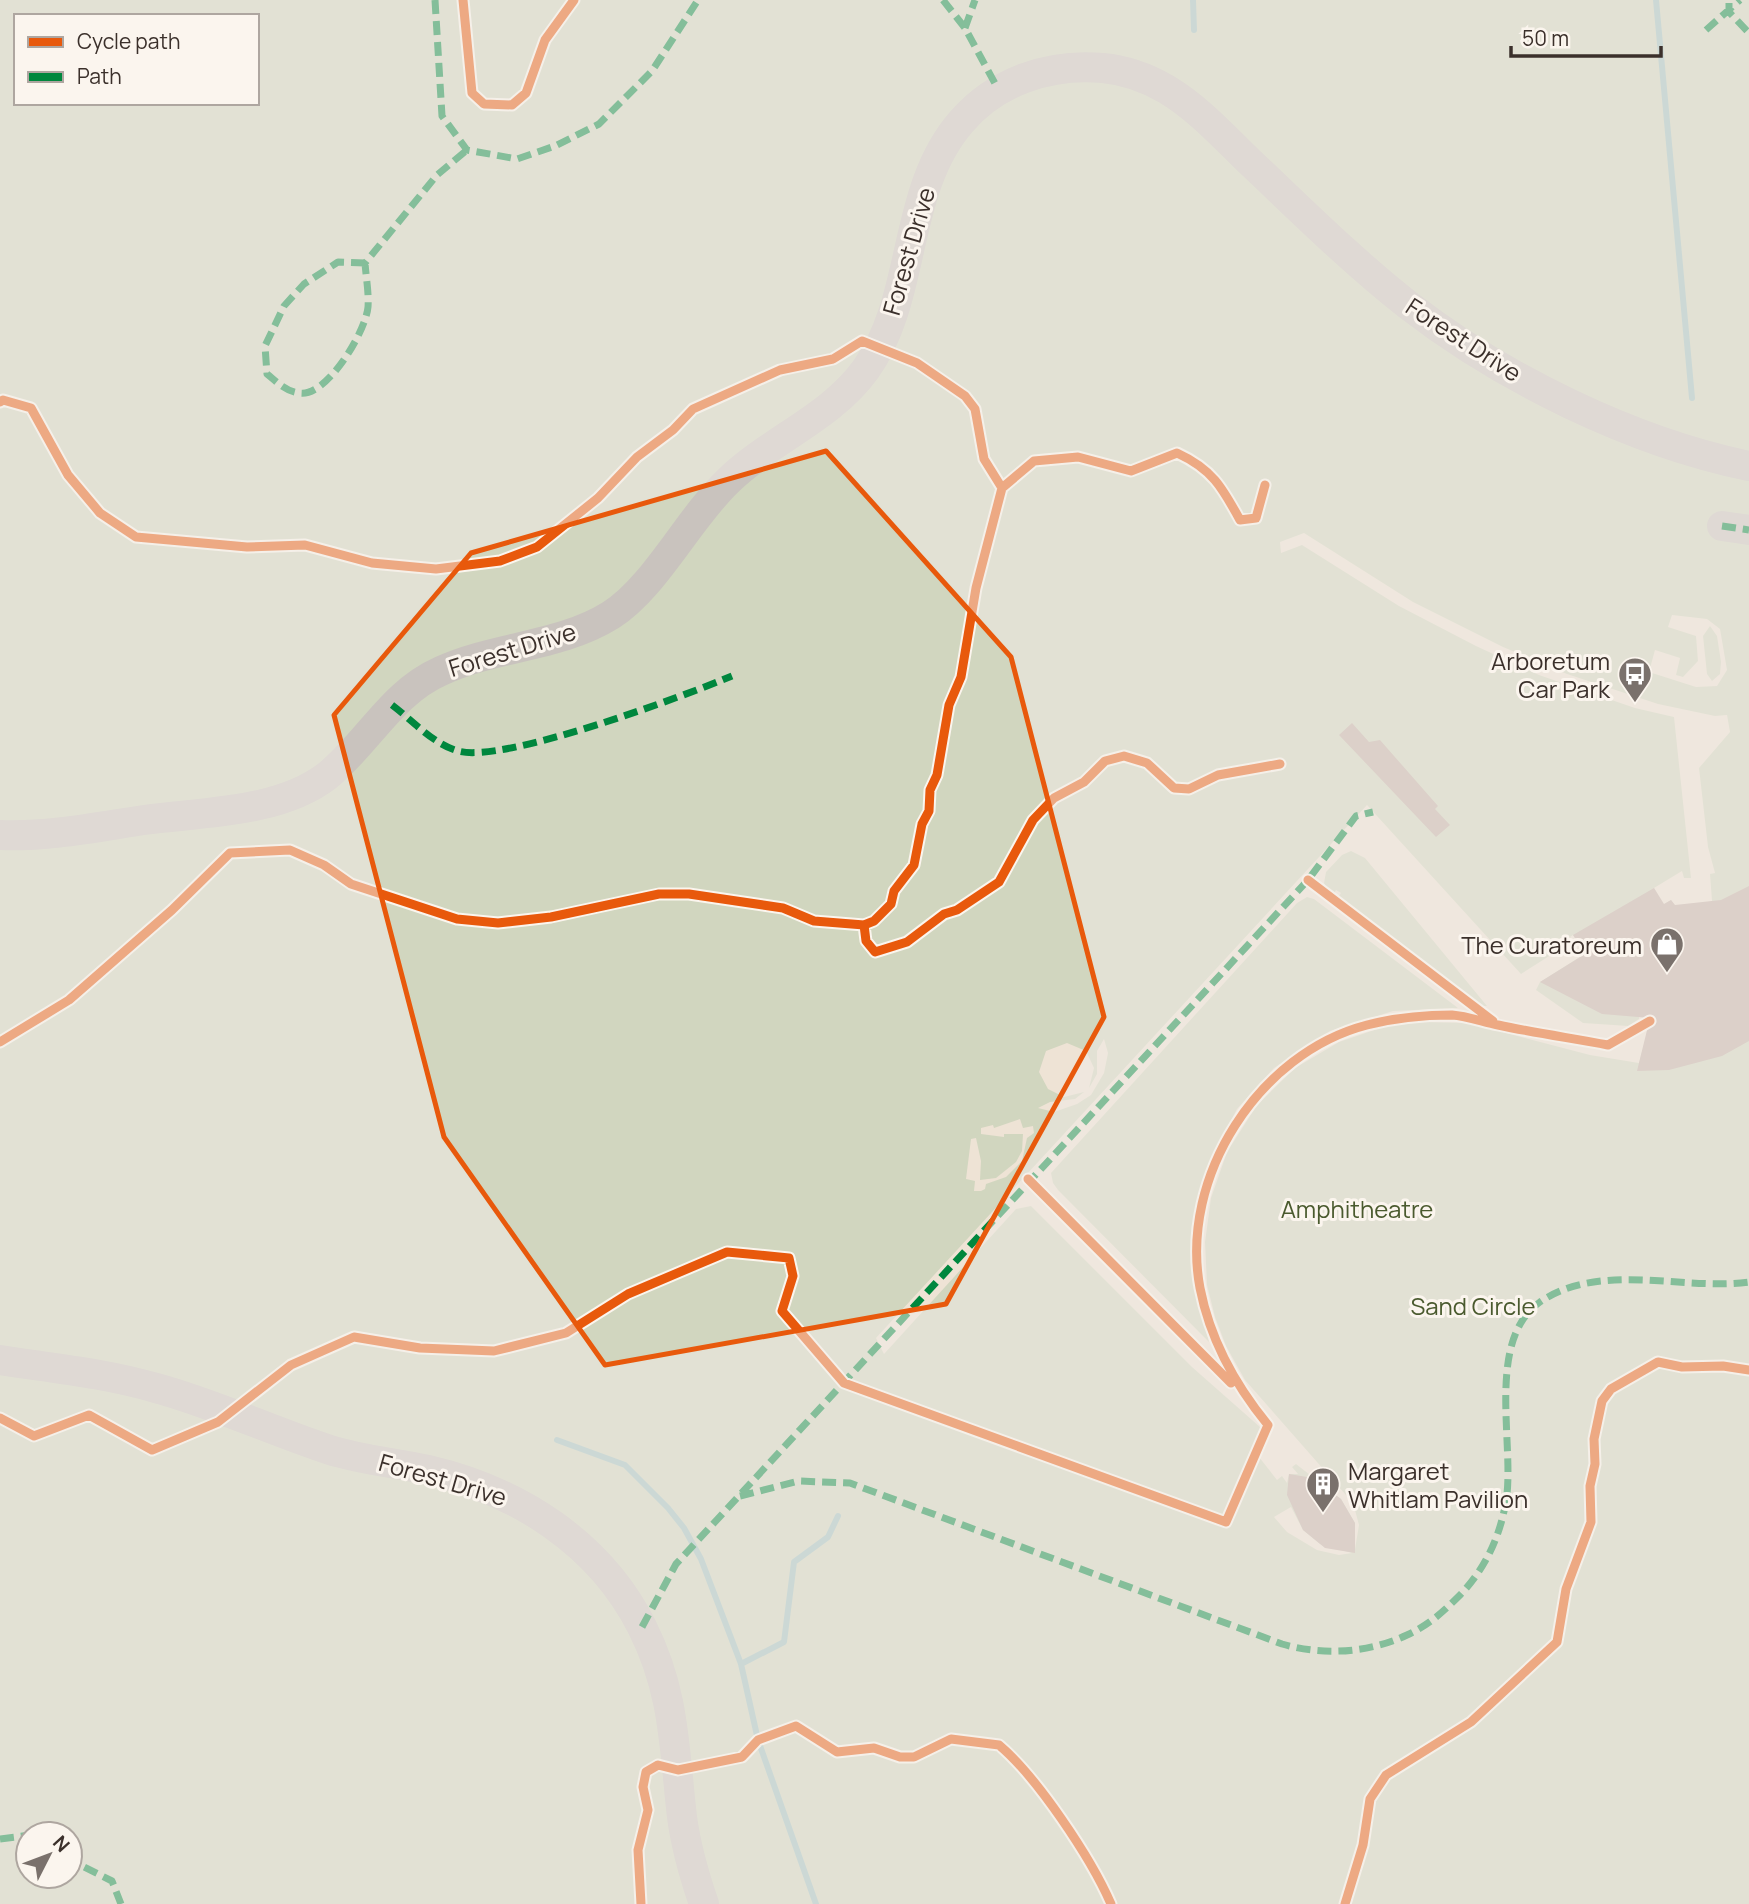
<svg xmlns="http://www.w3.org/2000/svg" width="1749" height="1904" viewBox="0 0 1749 1904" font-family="Manrope,sans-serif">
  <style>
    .green { fill: #d1d6bf; fill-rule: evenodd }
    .plaza { fill: #eee3d5; fill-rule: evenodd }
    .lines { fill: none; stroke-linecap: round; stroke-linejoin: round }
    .stream { stroke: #a1c2c1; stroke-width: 6 }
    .building { fill: #c3afa7 }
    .minor { stroke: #c9c3be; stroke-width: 30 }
    .quiet { stroke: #00873e; stroke-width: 7; stroke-dasharray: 14 7; stroke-linecap: butt }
    .cycleway-casing { stroke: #fbf5ee; stroke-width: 13 }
    .cycleway { stroke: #e8590c; stroke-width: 9 }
    .marked { fill: none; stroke: #e8590c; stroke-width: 5; stroke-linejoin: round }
    .labels { text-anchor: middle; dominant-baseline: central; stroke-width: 6; stroke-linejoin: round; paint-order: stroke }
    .street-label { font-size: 24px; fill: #3b302b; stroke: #fbf5ee }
    .poi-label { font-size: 24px; fill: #3b302b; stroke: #fbf5ee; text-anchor: end }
    .park-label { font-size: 24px; fill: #4a5a2e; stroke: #fbf5ee }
  </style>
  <rect width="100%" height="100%" fill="#f0ebe5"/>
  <path class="green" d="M0,0H1749V1904H0ZM16,16H257V103H16ZM28,1834H70V1876H28Z"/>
  <path class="plaza" d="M1304,533L1413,602L1503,647L1567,674L1658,704L1715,716L1727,715L1730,732L1699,768L1708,847L1715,873L1710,874L1712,901L1679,912L1671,900L1540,982L1536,990L1583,1023L1628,1026L1639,1019V1011L1655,1004L1639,1063L1590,1055L1468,1023L1421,1022L1383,1027L1339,1042L1295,1068L1257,1105L1227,1152L1211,1198L1205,1242L1207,1285L1215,1317L1226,1346L1245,1380L1353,1503L1359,1525L1355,1549V1523L1341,1499L1296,1464L1292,1467L1298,1474H1289L1287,1483L1282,1476L1277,1480L1252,1448L1261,1432L1260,1427L1192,1367L1031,1206L1016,1209L884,1354L876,1338L1367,805L1521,974L1573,941L1570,937L1573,935L1578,943L1602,927L1598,920L1603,927L1658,895L1654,888L1682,871L1684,878H1691L1674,717L1635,708L1539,675L1476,646L1399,606L1302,545L1281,553L1280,542ZM1351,851L1365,858L1487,1006H1482L1338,897L1341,893L1336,890L1334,894L1327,889L1324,883L1326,872L1342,855ZM1307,897L1314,899L1458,1008L1393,1011L1330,1031L1274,1068L1237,1109L1208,1165L1193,1223L1195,1288L1209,1342L1058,1190L1053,1183L1051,1173L1297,903Z
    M1672,615L1707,619L1720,629L1727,670L1717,686L1696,687L1649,672L1655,650L1680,658L1676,675L1683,677L1698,661L1696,636L1668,627ZM1710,626L1717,636L1721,662L1720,674L1712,681L1707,674L1703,636Z
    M1104,1039L1108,1053L1104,1073L1091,1095L1077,1104L1054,1112L1038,1108L1050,1102L1075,1099L1084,1092L1064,1097L1048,1089L1039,1072L1046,1051L1067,1043L1086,1051L1094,1068L1089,1088L1097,1074V1051Z
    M1020,1119L1023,1128L1033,1126L1034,1133L1027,1138L1022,1161L1006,1177L986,1184L985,1189L981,1191H974L975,1181L966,1179L971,1139L976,1138L981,1161L980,1180L996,1178L1016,1162L1022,1151L1023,1134H1004V1137L981,1134V1128L993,1125L994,1128Z
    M1291,1507L1303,1530L1320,1544L1352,1553L1339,1555L1317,1550L1287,1532L1274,1517Z"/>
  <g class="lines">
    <path class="stream" d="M1193,0L1194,30
      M1656,0L1692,398
      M557,1440L625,1465L668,1508L684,1528L701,1559L741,1664L758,1740L816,1904
      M741,1664L784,1642L794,1562L828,1537L838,1516"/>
  </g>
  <path class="building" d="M1352,723L1369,742L1380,740L1438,806L1435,809L1450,825L1436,837L1339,735Z
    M1749,886V1041L1722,1056L1669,1070L1637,1071L1650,1018L1602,1014L1540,982L1585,954L1573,935L1654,888L1664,904L1671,900L1675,905L1721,900Z
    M1289,1474L1313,1478L1341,1499L1355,1523V1553L1325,1548L1303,1530L1287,1495Z"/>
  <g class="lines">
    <path class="minor" d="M1722,526L1749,530
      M0,835C48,837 97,827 144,820C202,812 279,813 327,776C368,743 391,693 441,671C495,646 560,647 611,615C655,587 688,519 728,481C770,440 831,418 866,369C918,296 901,190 962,121C997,81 1050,63 1103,68C1124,70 1147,78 1166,89C1198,108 1224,137 1250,162C1302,211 1352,261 1408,305C1502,378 1632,442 1749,466
      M0,1360C52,1368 105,1373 156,1388C215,1404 272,1431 330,1450C362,1460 396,1463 428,1470C518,1491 600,1543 642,1627C675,1692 674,1748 682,1817C686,1847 694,1875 704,1904"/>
    <path class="quiet" d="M435,0L442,116L467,150L517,159L555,146L599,124L652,71L698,0
      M943,0L965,28L998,89
      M1729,3V12L1749,33
      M965,28L975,0
      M1706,30L1740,0
      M365,263L338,262L304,284L284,306L265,346L267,374C277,382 286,392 300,393C327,397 366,331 368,307C369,293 366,277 365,263L437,175L467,150
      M1722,526L1749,530
      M392,705C412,720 433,744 458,751C502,764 684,696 732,676
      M740,1496L799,1481L850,1483L1282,1644C1323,1656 1369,1653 1407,1635C1427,1626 1442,1613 1458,1597C1486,1569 1502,1533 1507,1494C1513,1437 1487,1339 1540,1302C1600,1261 1682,1291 1749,1282
      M642,1627L676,1564L1308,880L1356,816L1373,812
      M0,1839L39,1834
      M70,1852L84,1867L112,1881L121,1904"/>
    <g class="cycleway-casing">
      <path id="cycleway" d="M463,0L472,93L484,104L512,105L526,93L545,40L574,0
        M0,402L3,400L31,408L68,475L100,513L136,537L247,547L305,545L372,563L436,569L500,561L537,547L598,498L637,457L673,430L693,409L780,370L833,359L862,341L917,363L965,396L975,409L984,459L1002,488
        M1308,880L1493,1021
        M864,925L866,941L875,952L907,942L944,914L957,910L999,882L1033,820L1054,798L1084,782L1105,761L1124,756L1147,763L1174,788L1189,789L1218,775L1280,764
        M0,1042L69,1000L172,910L230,853L290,850L324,865L351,884L457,919L498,923L551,917L659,894H689L783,908L814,921L864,925L874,921L891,904L894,891L914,865L922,824L929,811L930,790L937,775L949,705L961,677L976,588L1002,488L1034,461L1078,457L1131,471L1177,453C1212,469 1222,487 1240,520L1256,518L1265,485
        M1028,1179L1231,1383
        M0,1418L34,1436L89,1415L152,1450L218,1422L291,1365L354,1337L420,1348L494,1351L566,1333L628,1294L727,1252L789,1258L793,1276L782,1311L844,1383L1226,1522L1268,1425C1236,1386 1210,1339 1200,1288C1179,1177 1259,1053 1367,1025C1394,1018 1424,1015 1452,1015C1467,1016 1483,1022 1498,1025C1535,1033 1571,1038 1608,1045L1650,1021
        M641,1904L638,1850L648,1810L643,1787L646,1772L658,1765L678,1770L742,1757L758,1740L796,1726L837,1752L874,1748L900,1757H914L951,1739L999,1745C1037,1777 1091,1858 1111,1904
        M1345,1904L1363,1845L1370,1799L1386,1775L1471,1722L1557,1642L1566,1589L1591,1522L1590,1486L1595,1464L1594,1439L1602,1401L1611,1389L1658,1362L1682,1367L1723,1366L1749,1370"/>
    </g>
    <use href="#cycleway" class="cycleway"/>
  </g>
  <path d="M0 0H1749V1904H0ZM826,451L1011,657L1104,1017L946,1304L605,1365L444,1137L334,715L471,553Z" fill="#f0ebe5" fill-opacity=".55" fill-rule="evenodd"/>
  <path class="marked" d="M826,451L1011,657L1104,1017L946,1304L605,1365L444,1137L334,715L471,553Z"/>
  <defs>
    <g id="bus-pin" transform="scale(1.75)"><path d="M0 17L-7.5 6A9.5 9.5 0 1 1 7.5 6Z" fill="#7a716c" stroke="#fbf5ee"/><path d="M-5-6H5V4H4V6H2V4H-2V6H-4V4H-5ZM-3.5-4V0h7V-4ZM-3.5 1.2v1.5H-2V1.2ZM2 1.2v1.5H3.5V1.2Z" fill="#fff"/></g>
    <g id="shop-pin" transform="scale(1.75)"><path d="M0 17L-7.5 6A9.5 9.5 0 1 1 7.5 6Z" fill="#7a716c" stroke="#fbf5ee"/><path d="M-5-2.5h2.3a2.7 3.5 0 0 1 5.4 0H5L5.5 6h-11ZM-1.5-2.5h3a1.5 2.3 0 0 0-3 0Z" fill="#fff"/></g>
    <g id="building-pin" transform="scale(1.75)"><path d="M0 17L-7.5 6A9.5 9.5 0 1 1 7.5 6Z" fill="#7a716c" stroke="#fbf5ee"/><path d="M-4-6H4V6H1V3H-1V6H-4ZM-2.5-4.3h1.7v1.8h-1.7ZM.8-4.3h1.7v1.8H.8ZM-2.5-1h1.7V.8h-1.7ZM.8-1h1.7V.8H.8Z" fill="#fff"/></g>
  </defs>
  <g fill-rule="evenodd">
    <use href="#bus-pin" x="1635" y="674"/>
    <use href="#shop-pin" x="1667" y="944"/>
    <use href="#building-pin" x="1323" y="1484"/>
  </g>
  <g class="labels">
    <g class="street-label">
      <text transform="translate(908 251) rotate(-74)">Forest Drive</text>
      <text transform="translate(1464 339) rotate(33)">Forest Drive</text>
      <text transform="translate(512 649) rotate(-17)">Forest Drive</text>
      <text transform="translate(443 1479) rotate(16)">Forest Drive</text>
    </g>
    <g class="poi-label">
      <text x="1610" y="660">Arboretum<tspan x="1610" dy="28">Car Park</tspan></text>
      <text x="1642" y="944">The Curatoreum</text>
      <text x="1348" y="1470" text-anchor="start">Margaret<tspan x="1348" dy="28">Whitlam Pavilion</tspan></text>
    </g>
    <g class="park-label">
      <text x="1357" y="1208">Amphitheatre</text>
      <text x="1473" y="1305">Sand Circle</text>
    </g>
  </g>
  <rect x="14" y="14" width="245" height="91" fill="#fbf5ee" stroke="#aea6a0" stroke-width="2"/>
  <rect x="28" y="37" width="35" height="10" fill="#e8590c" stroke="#aea6a0" stroke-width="2"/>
  <text x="77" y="49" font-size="21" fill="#3b302b">Cycle path</text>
  <rect x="28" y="72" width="35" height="10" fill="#00873e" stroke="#aea6a0" stroke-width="2"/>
  <text x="77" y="84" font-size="21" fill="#3b302b">Path</text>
  <g transform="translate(49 1855) rotate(48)"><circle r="33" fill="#fbf5ee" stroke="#aea6a0" stroke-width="2"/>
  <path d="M0-5L12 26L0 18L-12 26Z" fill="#7a716c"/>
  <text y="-10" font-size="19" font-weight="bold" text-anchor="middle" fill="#3b302b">N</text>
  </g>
  <path d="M1511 46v10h150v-10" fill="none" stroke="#3b302b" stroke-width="3.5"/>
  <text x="1522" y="46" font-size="21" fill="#3b302b" stroke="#fbf5ee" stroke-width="5" paint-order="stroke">50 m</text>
</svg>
